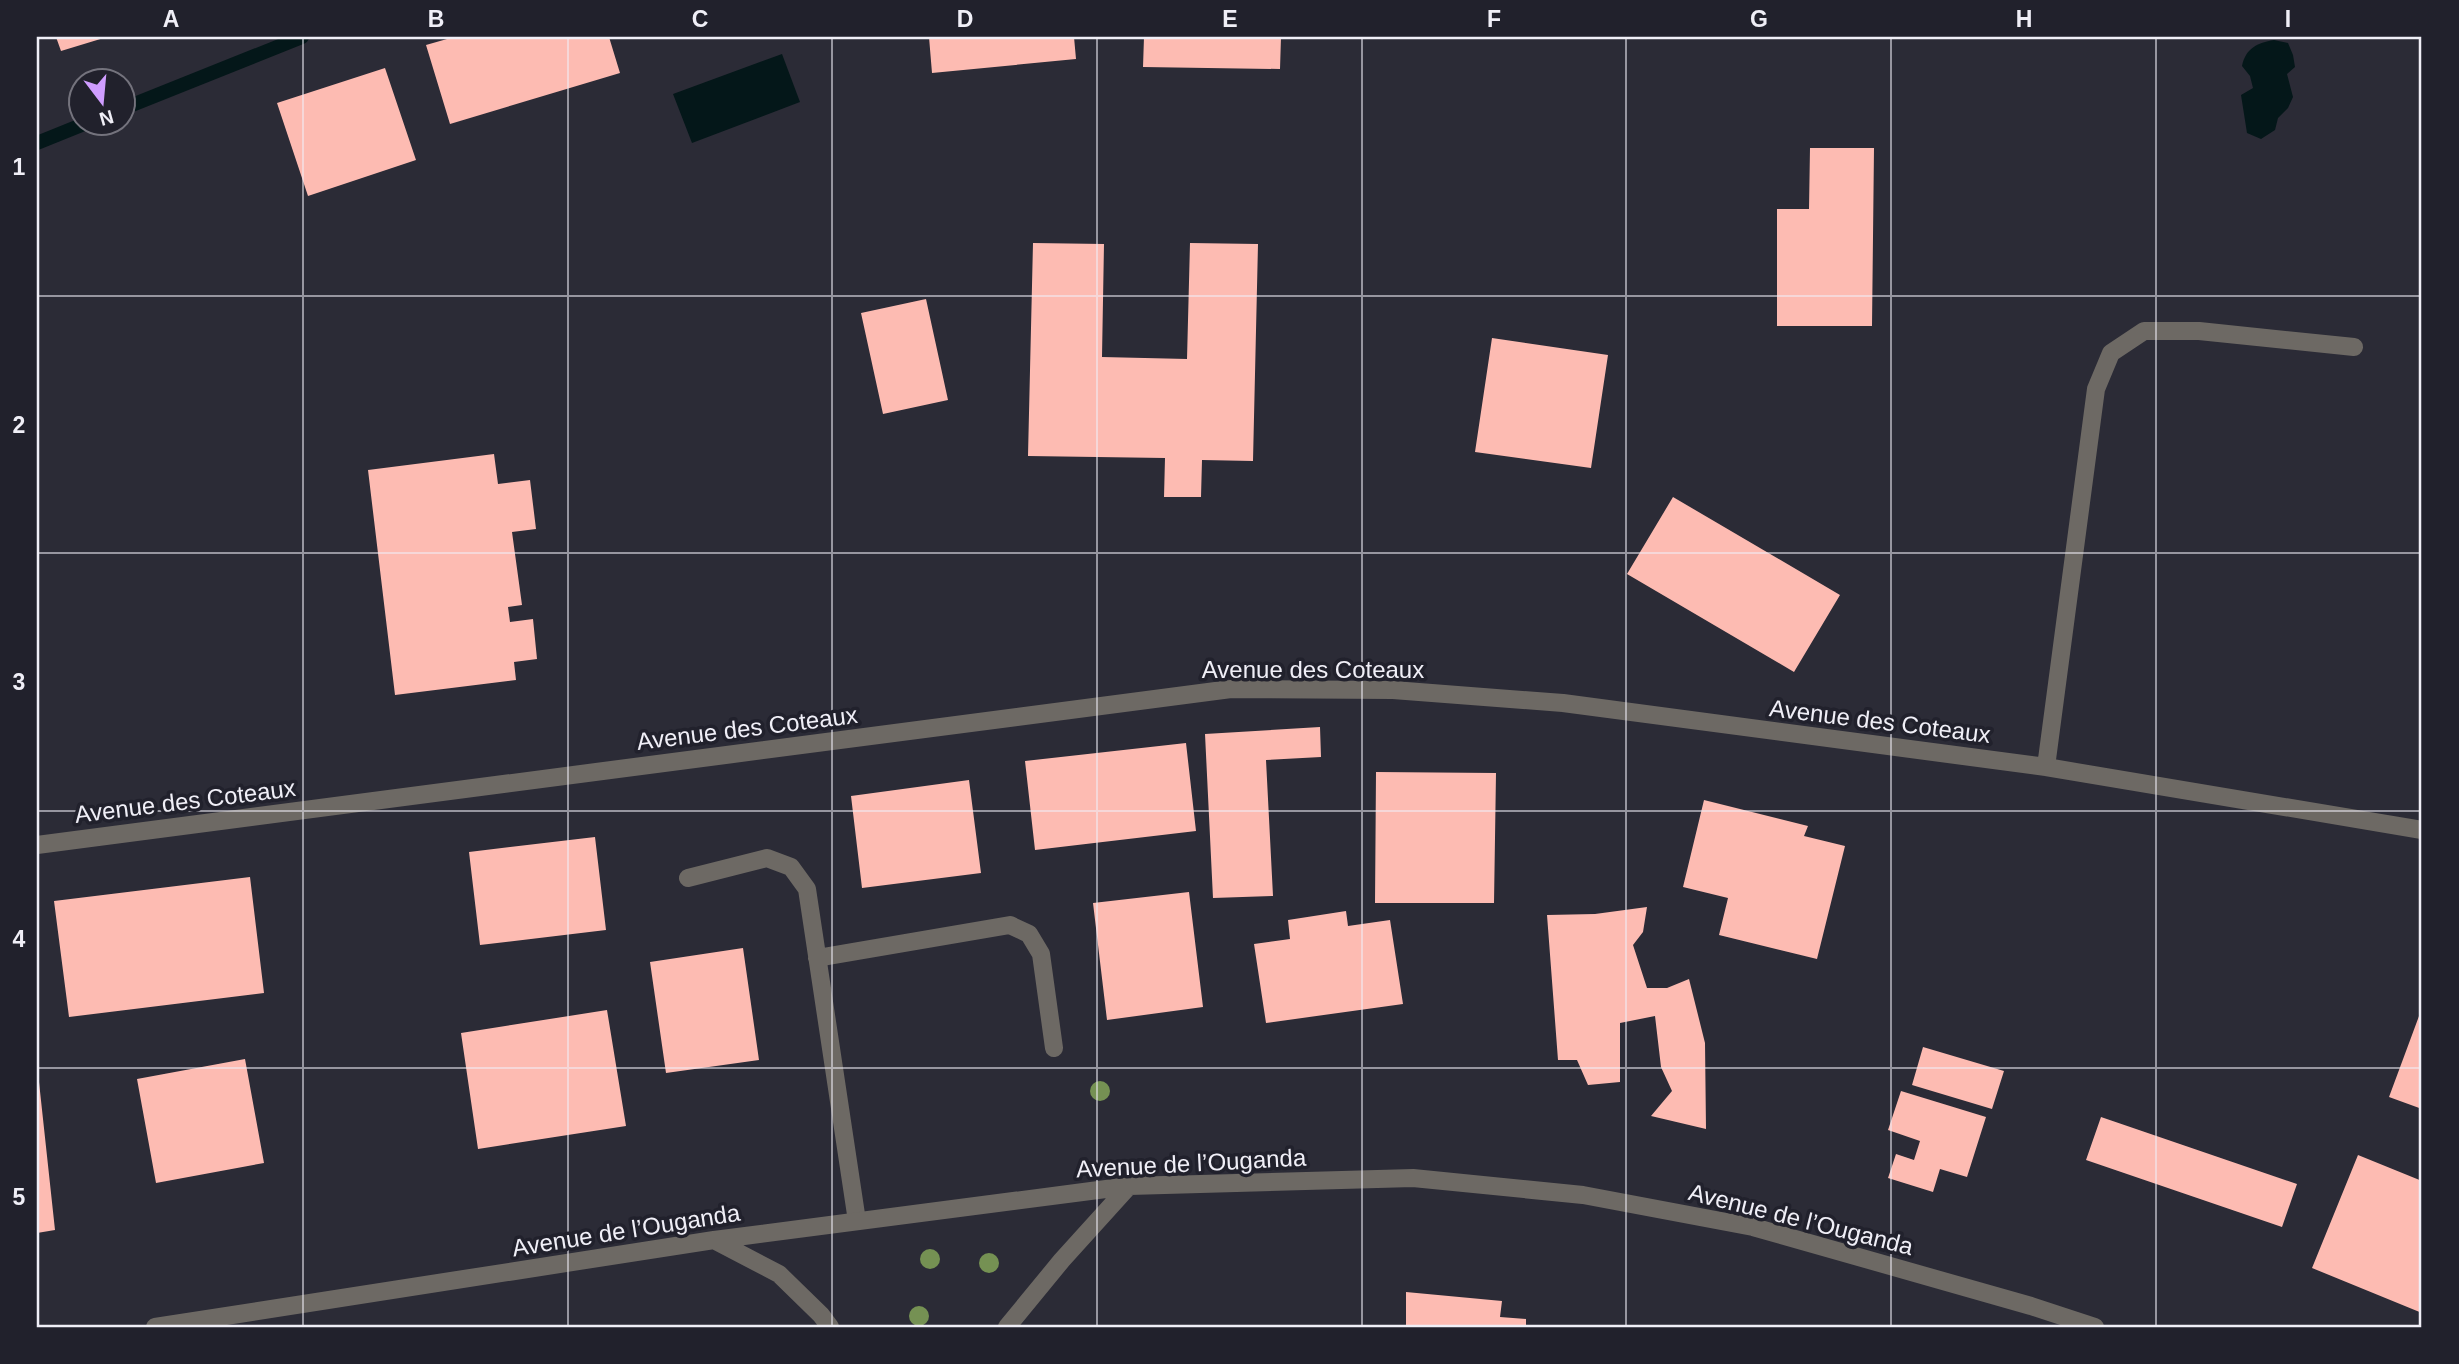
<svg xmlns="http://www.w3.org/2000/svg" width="2459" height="1364" viewBox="0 0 2459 1364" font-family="Arial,sans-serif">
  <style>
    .water { fill: #041719 }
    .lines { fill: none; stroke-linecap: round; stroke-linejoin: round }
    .stream { stroke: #041719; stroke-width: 14 }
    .building { fill: #fdbbb2 }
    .lane { stroke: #6d6964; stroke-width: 18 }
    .street { stroke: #6d6964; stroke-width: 18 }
    .tree { fill: #759153 }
    .grid { fill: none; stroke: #f0eff7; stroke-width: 2; stroke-opacity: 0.55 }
    .labels { text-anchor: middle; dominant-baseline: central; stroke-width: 7; stroke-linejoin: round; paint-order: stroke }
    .street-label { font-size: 24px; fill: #f0eff7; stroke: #21212c }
    .neatline { fill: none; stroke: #f0eff7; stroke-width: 2.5 }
    .grid-label { font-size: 23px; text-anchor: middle; font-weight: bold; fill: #f0eff7 }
  </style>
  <rect width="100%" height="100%" fill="#2b2b36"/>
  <path class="water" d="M2274,40L2288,43L2293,55L2295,67L2287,74L2293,97L2288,108L2278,118L2275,130L2261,139L2247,133L2241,95L2253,88L2250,76L2242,66C2246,48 2257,43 2274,40Z
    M782,54L800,102L692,143L673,94Z"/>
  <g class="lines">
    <path class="stream" d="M122,109L302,37
      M37,143L89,122"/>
  </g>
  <path class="building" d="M56,37H107L61,51Z
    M454,37H609L620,73L450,124L426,45Z
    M929,37H1074L1076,59L932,73Z
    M1144,37H1281L1280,69L1143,67Z
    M385,68L416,160L308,196L277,103Z
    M1810,148H1874L1872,326H1777V209H1809Z
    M1033,243L1104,244L1102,357L1187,359L1190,243L1258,244L1253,461L1202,460L1201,497H1164L1165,458L1028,456Z
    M926,299L948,400L883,414L861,313Z
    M1492,338L1608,355L1591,468L1475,452Z
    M494,454L498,484L530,480L536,529L512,532L522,605L508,607L510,622L533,619L537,659L514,662L516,680L395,695L368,470Z
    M1673,497L1840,595L1794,672L1627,574Z
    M1320,727L1321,757L1266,760L1273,896L1213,898L1205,734Z
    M1186,743L1196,831L1035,850L1025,761Z
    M1376,772L1496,773L1494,903H1375Z
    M969,780L981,873L862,888L851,796Z
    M1704,800L1808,826L1804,836L1845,846L1817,959L1719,935L1728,898L1683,887Z
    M595,837L606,930L480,945L469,852Z
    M250,877L264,993L69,1017L54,901Z
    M1189,892L1203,1007L1107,1020L1093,903Z
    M1647,907L1643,932L1633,945L1647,988H1667L1689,979L1705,1043L1706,1129L1651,1116L1672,1091L1661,1067L1655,1016L1620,1023V1082L1588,1085L1577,1060H1558L1547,915L1595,914Z
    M1346,911L1348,926L1390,920L1403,1004L1266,1023L1254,944L1290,939L1288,920Z
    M743,948L759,1060L666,1073L650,962Z
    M2422,1008V1109L2389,1097Z
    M607,1010L626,1126L478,1149L461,1033Z
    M1923,1047L2004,1071L1992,1109L1912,1085Z
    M245,1059L264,1163L156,1183L137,1079Z
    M37,1082H39L55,1230L37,1233Z
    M1901,1091L1986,1117L1967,1177L1940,1169L1933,1192L1888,1178L1896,1154L1914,1160L1920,1141L1888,1130Z
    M2101,1117L2297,1184L2282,1227L2086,1160Z
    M2358,1155L2422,1181V1313L2312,1268Z
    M1406,1292L1502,1301L1500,1317L1526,1319V1327H1406Z"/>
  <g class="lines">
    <path class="lane" d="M688,878L767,858L791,867L807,889L857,1221
      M817,958L1010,925L1029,934L1041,954L1054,1048"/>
    <path class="street" d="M2046,767L2096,389L2111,353L2144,331H2199L2354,347
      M37,845L1231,689L1393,690L1563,703L2046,767L2422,830
      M714,1240L779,1274L821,1315L830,1327
      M155,1327L714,1240L1129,1186L1413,1178L1583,1195L1753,1227L2031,1306L2095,1327
      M1007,1327L1062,1260L1129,1186"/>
  </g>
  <g class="tree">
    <circle cx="1100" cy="1091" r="10"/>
    <circle cx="930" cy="1259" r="10"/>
    <circle cx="989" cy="1263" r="10"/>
    <circle cx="919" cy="1316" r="10"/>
  </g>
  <path class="grid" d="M303,37V1327M568,37V1327M832,37V1327M1097,37V1327M1362,37V1327M1626,37V1327M1891,37V1327M2156,37V1327M37,296H2422M37,553H2422M37,811H2422M37,1068H2422"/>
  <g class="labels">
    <g class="street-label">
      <text x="1313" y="669">Avenue des Coteaux</text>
      <text transform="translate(1880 721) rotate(7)">Avenue des Coteaux</text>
      <text transform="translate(747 728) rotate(-7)">Avenue des Coteaux</text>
      <text transform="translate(185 801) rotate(-7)">Avenue des Coteaux</text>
      <text transform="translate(1191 1163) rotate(-3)">Avenue de l’Ouganda</text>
      <text transform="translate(1801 1219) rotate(14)">Avenue de l’Ouganda</text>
      <text transform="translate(626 1230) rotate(-9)">Avenue de l’Ouganda</text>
    </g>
  </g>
  <rect width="2459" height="1364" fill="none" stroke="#21212c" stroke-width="77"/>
  <g transform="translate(102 102) rotate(164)"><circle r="33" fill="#21212c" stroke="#74737d" stroke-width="2"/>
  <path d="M0-5L12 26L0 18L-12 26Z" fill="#cf9dff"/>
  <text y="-10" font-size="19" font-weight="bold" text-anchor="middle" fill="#f0eff7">N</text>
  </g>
  <rect x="38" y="38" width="2382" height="1288" class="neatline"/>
  <g class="grid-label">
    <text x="171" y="27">A</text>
    <text x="436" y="27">B</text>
    <text x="700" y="27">C</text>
    <text x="965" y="27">D</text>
    <text x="1230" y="27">E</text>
    <text x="1494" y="27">F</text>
    <text x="1759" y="27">G</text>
    <text x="2024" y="27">H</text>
    <text x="2288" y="27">I</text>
    <text x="19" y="175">1</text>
    <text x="19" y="433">2</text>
    <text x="19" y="690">3</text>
    <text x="19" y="947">4</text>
    <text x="19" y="1205">5</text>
  </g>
</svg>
